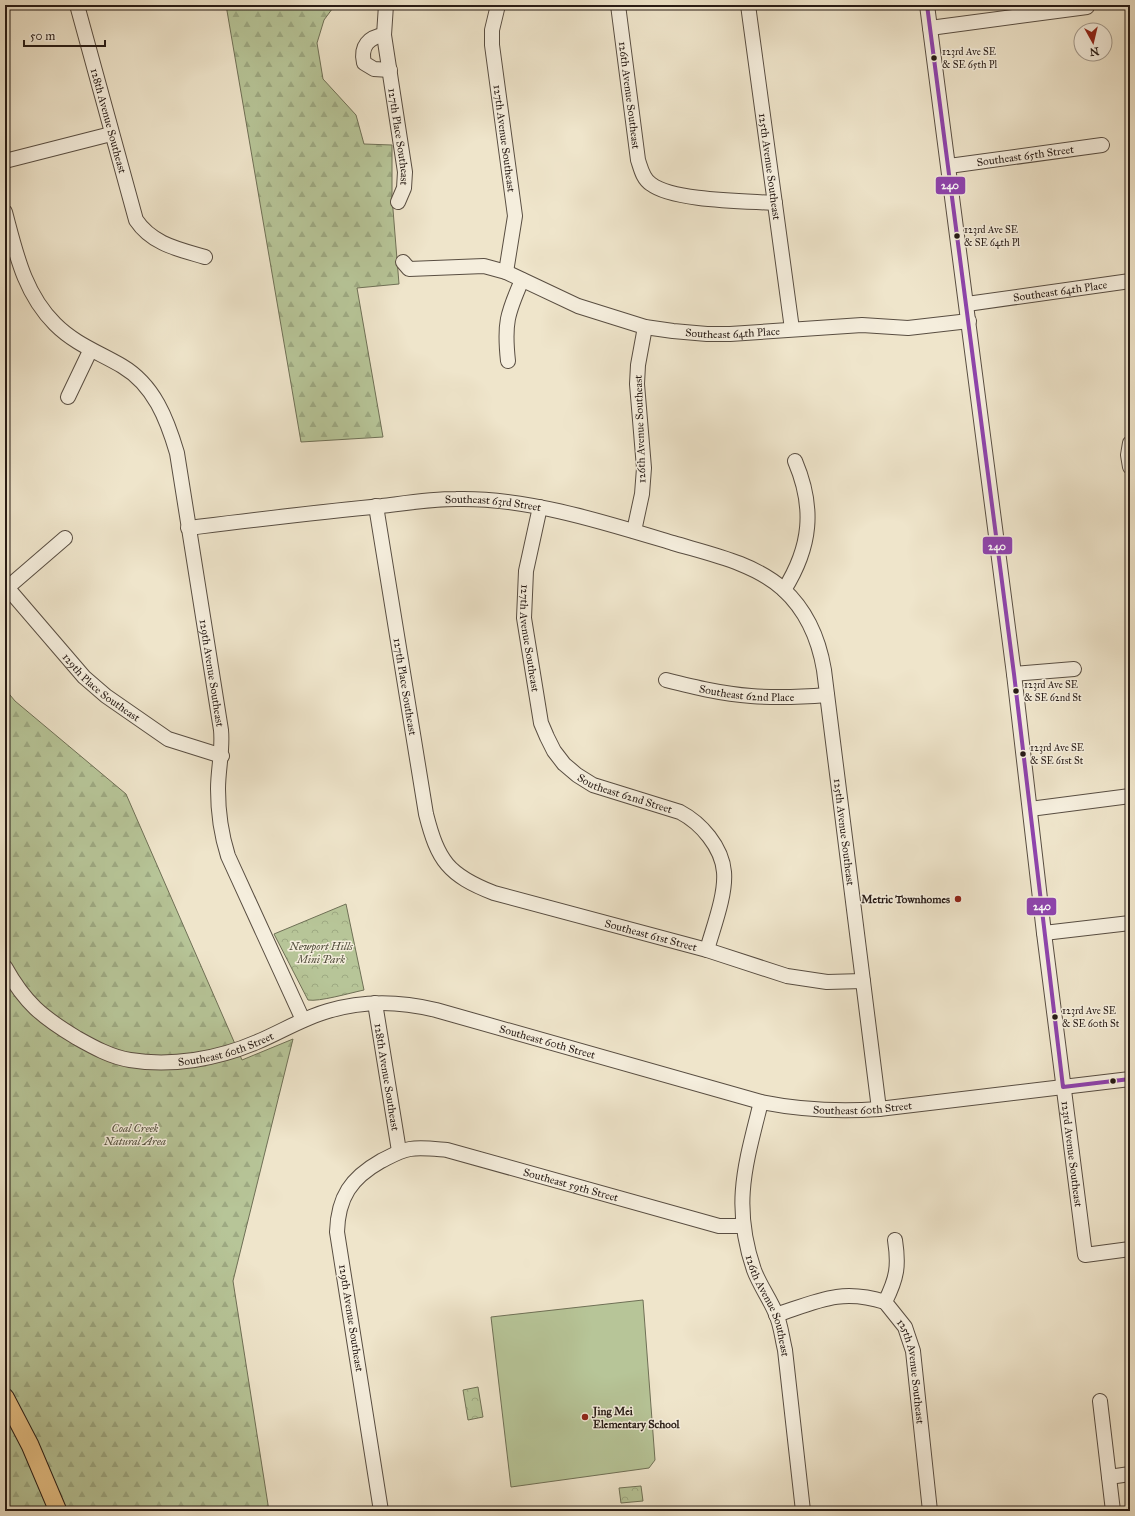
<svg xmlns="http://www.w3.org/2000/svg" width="1135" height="1516" viewBox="0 0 1135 1516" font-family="'IM FELL Great Primer',serif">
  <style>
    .forest { fill: url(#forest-firs); stroke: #6f7056 }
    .park { fill: url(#park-crowns); stroke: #6f7056 }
    .pitch { fill: #b7c598; stroke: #6f7056 }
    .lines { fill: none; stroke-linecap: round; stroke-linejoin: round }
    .minor-casing { stroke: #594e42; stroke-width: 16 }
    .major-casing { stroke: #271b15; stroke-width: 19 }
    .minor { stroke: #f5eedd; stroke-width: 14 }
    .major { stroke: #e8c286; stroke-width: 17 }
    .bus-1-casing { stroke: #f5eedd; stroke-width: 7 }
    .bus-1 { stroke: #8e44ad; stroke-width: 4 }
    .bus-dot { fill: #271b15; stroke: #f5eedd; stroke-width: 1.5 }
    .poi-dot { fill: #8f2418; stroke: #f5eedd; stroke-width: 1.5 }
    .labels { text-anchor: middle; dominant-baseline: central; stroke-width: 3; stroke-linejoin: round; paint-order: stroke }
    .bus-label { font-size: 10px; fill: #271b15; stroke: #f5eedd; text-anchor: start }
    .street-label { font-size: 11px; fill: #271b15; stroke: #f5eedd }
    .poi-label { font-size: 11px; font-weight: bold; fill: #271b15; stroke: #f5eedd; text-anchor: end }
    .park-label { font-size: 11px; font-style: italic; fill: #524e3c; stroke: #f5eedd }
    .line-badge { stroke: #f5eedd; stroke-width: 1.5 }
    .badge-label { font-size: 11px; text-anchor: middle; font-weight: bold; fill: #fff }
  </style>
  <defs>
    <pattern id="forest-firs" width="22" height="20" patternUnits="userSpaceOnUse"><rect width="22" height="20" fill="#b7c598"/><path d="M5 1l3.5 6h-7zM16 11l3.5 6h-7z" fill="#9da982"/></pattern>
    <pattern id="park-crowns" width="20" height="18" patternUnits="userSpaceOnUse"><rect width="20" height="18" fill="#b7c598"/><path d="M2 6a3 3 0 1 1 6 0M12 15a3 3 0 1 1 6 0" fill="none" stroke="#9da982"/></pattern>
  </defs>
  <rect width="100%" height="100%" fill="#efe5cb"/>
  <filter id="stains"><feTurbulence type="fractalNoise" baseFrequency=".005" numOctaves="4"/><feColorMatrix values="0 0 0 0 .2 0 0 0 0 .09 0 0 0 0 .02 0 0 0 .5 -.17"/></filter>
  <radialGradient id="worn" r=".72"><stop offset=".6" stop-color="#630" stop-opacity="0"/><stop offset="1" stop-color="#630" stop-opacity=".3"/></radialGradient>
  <path class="forest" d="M226,5H335L324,20L317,43L323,79L356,115L364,144L392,145V197L399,284L357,288L383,437L301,442Z
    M5,689L15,701L126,794L242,1060L293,1039L233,1281L269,1511H5Z"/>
  <path class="park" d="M346,904L364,990C350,993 319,1002 308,1000L274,934Z
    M478,1387L483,1417L468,1420L463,1390Z
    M641,1486L643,1501L621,1503L619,1488Z"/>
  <path class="pitch" d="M643,1300L655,1460L649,1468L511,1487L491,1317Z"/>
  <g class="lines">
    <g class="minor-casing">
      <g id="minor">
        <path id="s1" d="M77,5L136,220C152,244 178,249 205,257"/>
        <path id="s2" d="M386,5L384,35L405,172L404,188L398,202"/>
        <path id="s3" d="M498,5L492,30V45L515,216L506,272"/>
        <path id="s4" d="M618,5L638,160C641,169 643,179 651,184C673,201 745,201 775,203"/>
        <path id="s5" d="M748,5L792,329"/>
        <path id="s6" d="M927,5L1014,674L1044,933L1085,1255L1130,1249"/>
        <path d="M930,28L1087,7"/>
        <path d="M384,35C369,37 360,46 364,63L374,69L390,70"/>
        <path d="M5,161L111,134"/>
        <path id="s7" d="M949,166L1102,145"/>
        <path id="s8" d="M5,212C16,253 24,293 55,324C75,344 98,352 122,366C154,385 167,419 177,453L221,730C223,750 218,769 218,789C218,811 221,834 228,856L303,1020"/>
        <path id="s9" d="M403,262L409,269L484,266L506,272L578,306L645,327L673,331L707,334H730L862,325L908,328L969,321"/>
        <path id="s10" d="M967,304L1130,281"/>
        <path d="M508,361C504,324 507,314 522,280"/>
        <path d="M68,397L90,351"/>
        <path d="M1130,443L1128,455L1130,467"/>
        <path id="s11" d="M376,506L426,814C438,861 448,875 494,893L707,950L787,976L827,982L863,981"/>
        <path id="s12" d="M540,507L526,571L524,618L541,723L547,737L554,751L564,764L577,775L593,785L680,812C701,823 722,847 724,872C726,895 713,928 707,950"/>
        <path id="s13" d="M188,528C253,520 317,512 382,506C406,503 431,499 456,499C526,497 607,523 673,543C710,554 754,563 783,589C806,610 819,640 824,670L879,1109"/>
        <path d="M634,531L642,494L644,468L637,384L638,365L645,327"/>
        <path id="s14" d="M5,585L84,677L106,696L168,739L222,756"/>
        <path d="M7,588L65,538"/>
        <path d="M784,590C811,547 815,508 795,461"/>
        <path d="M1014,674L1074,669"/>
        <path id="s15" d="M666,680C694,687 722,694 751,696C776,698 802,697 827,695"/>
        <path d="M1030,809L1130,796"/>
        <path d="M1044,933L1130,923"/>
        <path id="s16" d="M5,967C25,1003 42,1017 77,1038C93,1047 111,1057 130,1060C171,1067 218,1059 257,1042C281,1032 303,1018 328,1011C365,1000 399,1001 436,1010L761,1102C801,1110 838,1112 879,1109L1130,1079"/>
        <path id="s17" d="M375,1003L399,1151"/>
        <path id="s18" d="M761,1102C745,1166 732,1205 754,1270C760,1286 770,1299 776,1314C781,1325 782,1338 785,1350L803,1511"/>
        <path id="s19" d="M895,1240C899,1266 897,1278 885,1302L905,1327L913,1351L930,1511"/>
        <path d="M776,1315C818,1301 841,1288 885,1302"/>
        <path d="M1100,1401L1113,1511"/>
        <path d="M1109,1477L1130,1474"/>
        <path id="s20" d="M381,1511L337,1232C338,1197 351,1178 381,1161C391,1156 399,1151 410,1149C421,1147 435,1149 447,1150L719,1226H743"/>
      </g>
    </g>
    <g class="major-casing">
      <path id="major" d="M5,1397L30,1445L58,1511"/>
    </g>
    <use href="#minor" class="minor"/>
    <use href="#major" class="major"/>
    <g class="bus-1-casing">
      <path id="bus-1" d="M927,5L1014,674L1063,1087
        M1063,1087L1130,1079"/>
    </g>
    <use href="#bus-1" class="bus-1"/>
  </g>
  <g class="bus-dot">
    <circle cx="934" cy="58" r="3.5"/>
    <circle cx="957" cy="236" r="3.5"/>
    <circle cx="1016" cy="691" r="3.5"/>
    <circle cx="1023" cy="754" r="3.5"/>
    <circle cx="1055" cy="1017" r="3.5"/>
    <circle cx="1113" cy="1081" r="3.5"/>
  </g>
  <g class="poi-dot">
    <circle cx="958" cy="899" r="4"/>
    <circle cx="585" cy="1417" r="4"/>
  </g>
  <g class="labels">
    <g class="bus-label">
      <text x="942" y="52">123rd Ave SE<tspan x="942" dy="13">&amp; SE 65th Pl</tspan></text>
      <text x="964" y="230">123rd Ave SE<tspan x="964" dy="13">&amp; SE 64th Pl</tspan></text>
      <text x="1024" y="685">123rd Ave SE<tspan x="1024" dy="13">&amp; SE 62nd St</tspan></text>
      <text x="1030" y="748">123rd Ave SE<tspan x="1030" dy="13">&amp; SE 61st St</tspan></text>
      <text x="1062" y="1011">123rd Ave SE<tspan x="1062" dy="13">&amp; SE 60th St</tspan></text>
    </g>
    <g class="street-label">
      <text stroke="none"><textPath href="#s4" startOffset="91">126th Avenue Southeast</textPath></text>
      <text stroke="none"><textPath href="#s1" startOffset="120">128th Avenue Southeast</textPath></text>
      <text stroke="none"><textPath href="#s2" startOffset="133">127th Place Southeast</textPath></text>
      <text stroke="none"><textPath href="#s3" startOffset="135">127th Avenue Southeast</textPath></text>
      <text stroke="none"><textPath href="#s7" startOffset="77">Southeast 65th Street</textPath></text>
      <text stroke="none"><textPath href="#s5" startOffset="163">125th Avenue Southeast</textPath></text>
      <text stroke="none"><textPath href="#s10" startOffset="94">Southeast 64th Place</textPath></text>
      <text stroke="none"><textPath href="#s9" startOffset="345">Southeast 64th Place</textPath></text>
      <text transform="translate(640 429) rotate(-92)">126th Avenue Southeast</text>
      <text stroke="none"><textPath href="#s13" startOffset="307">Southeast 63rd Street</textPath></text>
      <text stroke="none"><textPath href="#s12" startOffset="133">127th Avenue Southeast</textPath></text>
      <text stroke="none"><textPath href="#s8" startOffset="532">129th Avenue Southeast</textPath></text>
      <text stroke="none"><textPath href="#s14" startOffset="141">129th Place Southeast</textPath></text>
      <text stroke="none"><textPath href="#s11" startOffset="183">127th Place Southeast</textPath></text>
      <text stroke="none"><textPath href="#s15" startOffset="82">Southeast 62nd Place</textPath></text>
      <text stroke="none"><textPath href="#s12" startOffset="335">Southeast 62nd Street</textPath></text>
      <text stroke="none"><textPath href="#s13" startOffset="868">125th Avenue Southeast</textPath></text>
      <text stroke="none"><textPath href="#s11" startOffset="585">Southeast 61st Street</textPath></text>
      <text stroke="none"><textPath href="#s16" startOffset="593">Southeast 60th Street</textPath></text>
      <text stroke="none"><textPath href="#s16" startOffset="258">Southeast 60th Street</textPath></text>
      <text stroke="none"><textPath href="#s17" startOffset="75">128th Avenue Southeast</textPath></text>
      <text stroke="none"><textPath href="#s16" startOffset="917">Southeast 60th Street</textPath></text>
      <text stroke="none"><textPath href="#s6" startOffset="1158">123rd Avenue Southeast</textPath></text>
      <text stroke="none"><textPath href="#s20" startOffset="568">Southeast 59th Street</textPath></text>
      <text stroke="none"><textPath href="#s18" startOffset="210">126th Avenue Southeast</textPath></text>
      <text transform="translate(351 1318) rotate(81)">129th Avenue Southeast</text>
      <text stroke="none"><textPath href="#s19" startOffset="141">125th Avenue Southeast</textPath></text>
    </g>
    <g class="poi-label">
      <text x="950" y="899">Metric Townhomes</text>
      <text x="593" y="1411" text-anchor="start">Jing Mei<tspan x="593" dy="13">Elementary School</tspan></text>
    </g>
    <g class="park-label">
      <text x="321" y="946">Newport Hills<tspan x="321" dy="13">Mini Park</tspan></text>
      <text x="135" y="1128">Coal Creek<tspan x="135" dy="13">Natural Area</tspan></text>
    </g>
  </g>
  <g class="line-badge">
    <rect x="935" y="176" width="31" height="19" rx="4" fill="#8e44ad"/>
    <rect x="982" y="536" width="31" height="19" rx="4" fill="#8e44ad"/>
    <rect x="1026" y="897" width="31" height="19" rx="4" fill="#8e44ad"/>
  </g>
  <g class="badge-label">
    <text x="950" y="189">240</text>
    <text x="997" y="550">240</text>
    <text x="1042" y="910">240</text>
  </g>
  <rect width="1135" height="1516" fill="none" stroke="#efe5cb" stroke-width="20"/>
  <rect x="6" y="6" width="1123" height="1504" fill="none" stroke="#271b15" stroke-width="2"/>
  <rect x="10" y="10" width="1115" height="1496" fill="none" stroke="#271b15"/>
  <g transform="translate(1093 42) rotate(172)"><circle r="19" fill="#f5eedd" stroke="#a39a8d"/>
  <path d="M0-3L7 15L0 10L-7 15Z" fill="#8f2418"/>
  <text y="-6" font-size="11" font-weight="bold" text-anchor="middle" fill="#271b15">N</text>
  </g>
  <path d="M24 40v6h81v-6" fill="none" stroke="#271b15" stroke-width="2"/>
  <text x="30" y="40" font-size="12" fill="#271b15" stroke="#f5eedd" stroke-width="3" paint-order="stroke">50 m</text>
  <rect width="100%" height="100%" filter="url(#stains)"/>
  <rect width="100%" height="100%" fill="url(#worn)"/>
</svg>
